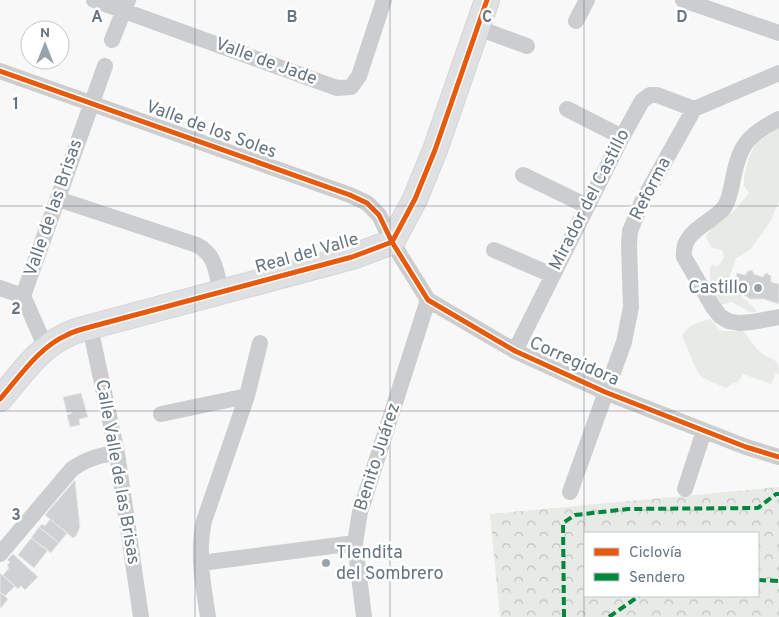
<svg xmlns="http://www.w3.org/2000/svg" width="779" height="617" viewBox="0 0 779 617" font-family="Overpass,sans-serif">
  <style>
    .green { fill: #e7eae5 }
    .park { fill: url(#park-crowns); fill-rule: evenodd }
    .building { fill: #d0d1d2; stroke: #e8e8e8 }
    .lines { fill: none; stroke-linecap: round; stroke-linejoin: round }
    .secondary-casing { stroke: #d4d5d6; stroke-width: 26 }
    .street { stroke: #cbcdce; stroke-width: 16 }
    .secondary { stroke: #dfe0e1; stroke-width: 24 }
    .quiet { stroke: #00873e; stroke-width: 4; stroke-dasharray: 8 4; stroke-linecap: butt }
    .cycleway-casing { stroke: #fff; stroke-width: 8 }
    .cycleway { stroke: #e8590c; stroke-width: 5 }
    .grid { fill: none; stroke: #667581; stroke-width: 1; stroke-opacity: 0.55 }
    .poi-dot { fill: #99a3ab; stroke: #fff; stroke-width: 2 }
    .labels { text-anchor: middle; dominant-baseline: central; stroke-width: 5; stroke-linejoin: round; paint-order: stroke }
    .street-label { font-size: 18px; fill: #667581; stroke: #fff }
    .poi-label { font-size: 18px; fill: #667581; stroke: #fff; text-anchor: end }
    .grid-label { font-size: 16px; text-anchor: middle; font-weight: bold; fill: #667581; stroke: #fff; stroke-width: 5; stroke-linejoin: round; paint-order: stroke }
  </style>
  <defs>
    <pattern id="park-crowns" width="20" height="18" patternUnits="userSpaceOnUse" patternTransform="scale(1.25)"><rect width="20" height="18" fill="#e7eae5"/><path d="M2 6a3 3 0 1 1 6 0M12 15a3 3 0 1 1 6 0" fill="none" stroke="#bfc2bf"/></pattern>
  </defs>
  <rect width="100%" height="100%" fill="#f8f8f8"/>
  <path class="green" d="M779,128V201L770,222L750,250L736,258L729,279L735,289L757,311L752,313L732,302L720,305C714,293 707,279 711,265L718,266L724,258L722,250L712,248L706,237L712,227L734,211L749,193L744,186V176L749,158L756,143Z
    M710,319L721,331H743C749,338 755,349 763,354C774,361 779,358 779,375L776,373L771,384L743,374L738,382L732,384L726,388C718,384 707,381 701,376C695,370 687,346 682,336C687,325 699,322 710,319Z"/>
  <path class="park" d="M779,487V617H500L490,514ZM585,533H758V596H585Z"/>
  <path class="building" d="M752,270L754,274L763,277L766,273L771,276V282L779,284V304L763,299H750L738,291L734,283L737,273L745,275L748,271Z
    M81,393L88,417L79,419L80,425L70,427L67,415L72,413L71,412L67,413L63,397Z
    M75,480L80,527L76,536L73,538L45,515Z
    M50,519L67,533L59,543L39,527L42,524L45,526Z
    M39,527L59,543L51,553L31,538Z
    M31,538L48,550L34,568L18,555Z
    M13,554L38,577L25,590L21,586L18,589L3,575L9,568L7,565L10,562L7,560Z
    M0,573L15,586L5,596L0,592Z
    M0,592L8,599L1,608L0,607Z"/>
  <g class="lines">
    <g class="secondary-casing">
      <path id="secondary" d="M0,399C20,376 39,347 67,335C74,331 82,329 90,327L352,257L392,242L415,199L435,150L487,0"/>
    </g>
    <path class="street" d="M94,0L337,88L351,87L359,76L384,0
      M683,0L779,33
      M576,21L587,0
      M478,28L527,46
      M112,40L128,0
      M0,71L350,195L367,203L379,215L392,242L428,300L515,351L605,392L746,447L779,457
      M567,109L622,137
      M779,119C745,136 739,147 732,184C730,192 729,202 723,209C709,224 681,232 684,257L713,307L720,316L728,321L739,323L752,322L779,317
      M523,175L587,206
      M58,199L197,245C217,256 216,273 221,293
      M494,250L552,275
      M0,288L23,296
      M90,327L117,453L141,617
      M46,348L23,296L105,66
      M515,351L622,137L642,101L650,95H657L694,109
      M161,414L247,396
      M685,489L704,431
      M570,492L624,342L631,307L629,245L630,231L642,202L694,109L779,73
      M0,554L72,469C87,459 99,455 117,453
      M201,563L355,543
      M208,617C203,585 197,553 204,521L247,396L260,343
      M364,617L355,543L360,512L428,300"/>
    <use href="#secondary" class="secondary"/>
    <path class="quiet" d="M758,580L779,581
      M564,617L563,523L575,515L628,509L758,508L776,494H779
      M609,617L639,596"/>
    <g class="cycleway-casing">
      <path id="cycleway" d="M0,71L350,195L367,203L379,215L392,242L428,300L515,351L605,392L746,447L779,457
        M0,399C20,376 39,347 67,335C74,331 82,329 90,327L352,257L392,242L415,199L435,150L487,0"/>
    </g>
    <use href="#cycleway" class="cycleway"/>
  </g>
  <path class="grid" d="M195,0V617M390,0V617M584,0V617M0,206H779M0,411H779"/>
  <g class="poi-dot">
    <circle cx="758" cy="288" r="5"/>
    <circle cx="326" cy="563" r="5"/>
  </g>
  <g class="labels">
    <g class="street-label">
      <text transform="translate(266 62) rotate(20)">Valle de Jade</text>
      <text transform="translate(211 130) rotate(20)">Valle de los Soles</text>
      <text transform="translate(651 189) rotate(-63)">Reforma</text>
      <text transform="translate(590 200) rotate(-63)">Mirador del Castillo</text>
      <text transform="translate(54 208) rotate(-71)">Valle de las Brisas</text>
      <text transform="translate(307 254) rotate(-16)">Real del Valle</text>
      <text transform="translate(574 362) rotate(24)">Corregidora</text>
      <text transform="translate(378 457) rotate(-72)">Benito Juárez</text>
      <text transform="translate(117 472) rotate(80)">Calle Valle de las Brisas</text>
    </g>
    <g class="poi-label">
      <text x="748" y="288">Castillo</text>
      <text x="336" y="553" text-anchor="start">TIendita<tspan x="336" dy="21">del Sombrero</tspan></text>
    </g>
  </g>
  <g class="grid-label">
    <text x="97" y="22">A</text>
    <text x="292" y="22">B</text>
    <text x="487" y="22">C</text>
    <text x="682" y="22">D</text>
    <text x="16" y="109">1</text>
    <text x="16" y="314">2</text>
    <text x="16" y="520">3</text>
  </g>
  <rect x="584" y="532" width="175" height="65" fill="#ffffff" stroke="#c2c8cd"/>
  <rect x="594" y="548" width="25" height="8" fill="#e8590c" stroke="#c2c8cd"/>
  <text x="629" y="557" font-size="15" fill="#667581">Ciclovía</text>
  <rect x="594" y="573" width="25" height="8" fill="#00873e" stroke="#c2c8cd"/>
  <text x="629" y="582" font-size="15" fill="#667581">Sendero</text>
  <g transform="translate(45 45)"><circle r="24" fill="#ffffff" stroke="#c2c8cd"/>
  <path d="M0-4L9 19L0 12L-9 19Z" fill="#99a3ab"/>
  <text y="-8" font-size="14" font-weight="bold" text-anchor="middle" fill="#667581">N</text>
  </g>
</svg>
